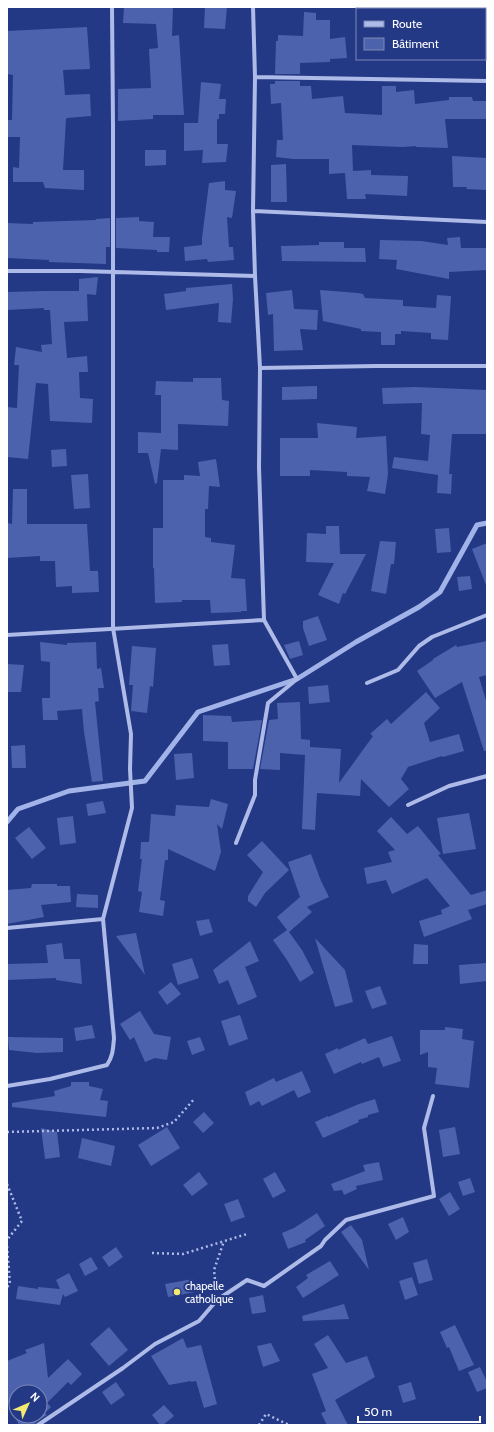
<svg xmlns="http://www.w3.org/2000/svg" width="494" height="1432" viewBox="0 0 494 1432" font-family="Cabin,sans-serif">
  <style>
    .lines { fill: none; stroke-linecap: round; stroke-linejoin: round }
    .stream { stroke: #a2b3e9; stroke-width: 5 }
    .building { fill: #4c62ad; fill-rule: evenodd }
    .path { stroke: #aebbe8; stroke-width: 2.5; stroke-dasharray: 2 3; stroke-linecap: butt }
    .minor { stroke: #aebbe8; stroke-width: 4 }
    .poi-dot { fill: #f3ea71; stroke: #243985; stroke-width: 1.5 }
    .labels { text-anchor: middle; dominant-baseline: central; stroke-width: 4; stroke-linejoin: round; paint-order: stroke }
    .poi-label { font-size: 11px; fill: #fff; stroke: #243985; text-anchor: start }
  </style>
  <rect width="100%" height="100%" fill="#243985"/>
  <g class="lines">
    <path class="stream" d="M7,822L18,809L69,791L145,781L198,712L297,679L356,642L419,607L440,592L477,525L487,523"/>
  </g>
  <path class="building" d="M124,7H173L172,36L179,35L184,115H153V119L118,121V89L151,88L149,49L158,48L156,24L123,23Z
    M205,7H227L225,29L204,28Z
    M304,12L316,13V20H330V39L345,37L347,58L330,59V62L300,63V74H275L276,41H278V35L303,36Z
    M87,27L90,69L63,70L65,95L90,94L91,116L67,118L66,119L63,170H84V190L45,188L43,182H13V167L19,168L20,137H7V120H12L13,75L7,74V31Z
    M275,81H300V86H311L312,99L343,96L345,113L382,115V86H396V92L414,90L415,104L449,100V97H472L473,101H487V119H445L448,148L416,147V146L403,147L352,145L353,171L371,170V175L408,176L407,196L365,194L366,199H347L345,173L329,174V159H293L276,157L277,140H283L281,103L271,104L270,84H275Z
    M201,82L221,84L219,99H226L225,114H219V119H217V144H228L226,162L202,163L203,150L184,151V123H198Z
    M145,150H166V165L145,166Z
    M452,156L487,158V190L466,189L467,187H453Z
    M286,164L287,202H271V165Z
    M225,181V190L236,191L232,218L227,217L229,247H233L234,260L208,262L207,259L185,261L184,247L202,245V238L209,183Z
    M139,217V221L154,222L153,237H170L169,252H157V250L116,248V218Z
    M110,218V247H106V264L49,262V260L7,258V223L33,224V222L96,220V219Z
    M460,237L461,248H487V270L449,272V279L396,269L397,260L379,259L380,240L421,241L448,245L447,238Z
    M319,242H344V248H365L366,262L282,261L281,246L319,245Z
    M98,277L96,295L87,294L88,321L64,322L67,358L87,356L88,372H79L80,398L93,399L92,423L50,421L48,384L36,383L28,459L7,457V407L17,408L19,365H14L16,347L42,352L41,345L52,344L50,310H44V308L7,310V292L44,291H79V279Z
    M232,284L233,299L231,323L218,322L219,303L166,310L164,294L186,291V288Z
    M292,290L294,309L318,310L317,330L300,329L303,350L274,351L273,314L268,315L266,293Z
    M320,290L358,293L363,294L365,298L403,300V306L436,308L437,295L451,296L448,340L431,339V333L401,331V334H395V345H381V332L361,331V329L323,321Z
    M193,378H221L222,400L229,401L228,426L178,424V450L161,449L157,483L155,484L148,453H138V432L161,433V395H155L156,381L193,382Z
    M317,386V399L282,400V387Z
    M415,387L487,390L486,434H452L449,474H452L451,494L437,493L438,475L392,468L394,457L428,461L430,435L421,434L422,403L383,404L382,388Z
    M317,423L357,427L356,438L386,436L388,474L385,494L367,491L370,477L347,476V472L310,470V476H280V438H318Z
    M66,449L67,466L52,467L51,450Z
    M216,459L220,487L209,486L208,509H205V537L211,538V542L235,545L231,578L245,579L247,611H241V612L211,613L210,600H182V602L155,603L154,568H153V528H163V480H184V475L200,476L198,462Z
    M88,474L90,508L74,509L71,475Z
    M13,489H27V524H87L90,571H98L99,592L72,593V586L56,587L55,561H40V556L7,558V523L12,524Z
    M326,526H339L340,554H366L345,594L343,593L339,604L318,595L334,563L306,562L307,533L326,534Z
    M449,528L451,552L437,553L435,529Z
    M380,541L396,542L394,564H391L386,594L371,591Z
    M487,543V585H486L472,549Z
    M470,576L472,589L459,591L457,577Z
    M318,616L327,640L309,646L303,628V621Z
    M299,641L303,655L290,659L284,645Z
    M487,641V675L479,677L487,704V751H484L462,682L435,698L417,671L433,660V659L456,645L457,647Z
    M40,642L67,645V643L96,642L97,669L101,668L104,688H98L99,701L95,702L103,781L92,782L84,732L82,709L57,711L58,720H43L42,698H50V662L41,661Z
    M228,644L230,665L214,666L212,645Z
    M132,646L156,648L153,687L150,686L147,713L131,711L133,685H129Z
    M7,664L24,665L21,692H7Z
    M328,685L330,702L309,704L308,687Z
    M426,692L440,708L424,723L430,742L459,734L464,751L443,757L442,756L408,767L401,779L409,789L389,807L361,779L360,796L317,793L315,830L302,829L305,755L280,753V770L260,769L269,720L278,719L277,703L300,702L301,739L310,740V747L341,749L339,783L373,736L370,734L387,719L391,724Z
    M203,715L231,716L232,722L262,720L253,769H228V742L203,741Z
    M25,745L26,768H12L11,746Z
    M192,753L194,778L176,780L174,754Z
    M211,799L228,804L222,829L217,824L221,852L215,871L168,849V860H165L160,900L165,901L163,916L139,912L142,892L138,891L142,859H140L141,842H149L151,814L175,816L176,805L209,807Z
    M103,801L106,813L88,816L86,804Z
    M469,813L476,849L443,854L437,818Z
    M73,816L76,843L60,845L57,818Z
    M391,817L407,834L418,826L441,854L438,855L471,895L487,890V904L468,910L472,919L424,937L419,921L442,914L441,910L450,906L427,878L392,894L386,880L367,884L364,868L392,862L388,852L395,850L377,831Z
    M29,827L46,848L32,859L15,838Z
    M262,841L289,870L265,893L256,907L248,901V896L263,872L247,855Z
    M311,854L321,881L329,897L307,907L312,912L289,932L302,950L314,973L300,982L287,960L273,940L287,930L277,917L300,897L288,862Z
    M32,884H57V886H70L71,902L41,905L44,917L7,924V890L31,888Z
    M77,894L98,895V908L76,907Z
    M209,919L213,932L200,936L196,921Z
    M136,933L145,975L116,936Z
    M315,938L345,970L353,1002L335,1007Z
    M250,941L259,961L245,967L257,997L238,1005L228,980L219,984L213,970Z
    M62,943L64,959H80L82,984L56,980V978L7,980V964L48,963L46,945Z
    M414,944L428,945V964H413Z
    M192,958L199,978L178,985L172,964Z
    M487,963V981L460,984L459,965Z
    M171,982L181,994L167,1005L158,992Z
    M380,986L387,1004L372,1009L365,991Z
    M140,1011L154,1034L171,1037L167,1060L155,1058L145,1062L134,1037L130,1040L120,1024Z
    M240,1015L248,1039L229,1046L221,1021Z
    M92,1025L95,1038L76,1041L74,1028Z
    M445,1027L463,1029L462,1039L474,1041L469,1088L435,1084L437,1068L428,1067V1052L420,1055V1030H445Z
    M392,1036L401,1061L383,1067L379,1057L362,1064L361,1062L334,1074L325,1054L338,1048V1050L365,1038L368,1044Z
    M8,1037L63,1038V1052L37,1053L9,1050Z
    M200,1037L205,1050L192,1055L187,1041Z
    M302,1071L311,1092L298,1098L294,1090L262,1106L259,1101L250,1106L245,1092L274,1078L276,1082Z
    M71,1082H89V1086L103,1089L100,1100L108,1101L106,1117L12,1107V1103L55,1096L54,1091L71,1086Z
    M375,1099L379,1112L368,1115V1117L358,1120L359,1122L323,1138L315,1122L328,1116V1117L359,1104Z
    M204,1112L214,1123L203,1133L193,1122Z
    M167,1127L180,1148L151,1166L138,1145Z
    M455,1127L460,1154L443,1157L439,1130Z
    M41,1128L57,1132L60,1157L45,1159Z
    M82,1138L115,1146L111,1166L78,1158Z
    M379,1162L383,1180L356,1186L357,1189L344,1195L342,1190L334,1191L331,1184L365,1171L363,1165Z
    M199,1172L208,1184L192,1196L183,1185Z
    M275,1172L286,1191L273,1198L263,1179Z
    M470,1178L475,1192L463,1196L458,1182Z
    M450,1192L460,1209L449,1216L439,1199Z
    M238,1199L245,1217L231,1222L224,1204Z
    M317,1213L325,1226L305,1240L306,1242L288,1249L282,1233L294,1228Z
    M403,1217L409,1232L396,1240L388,1224Z
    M351,1225L362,1240L369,1270L341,1232Z
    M116,1247L123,1257L109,1267L102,1257Z
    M91,1257L98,1269L85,1276L79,1264Z
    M427,1259L433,1280L419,1284L413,1263Z
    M330,1261L339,1275L303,1298L296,1287L308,1278L306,1275Z
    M69,1273L78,1291L65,1297L63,1294L60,1305L16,1299L18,1286L38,1289V1287L60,1289L56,1280Z
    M412,1277L418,1295L405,1300L399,1281Z
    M193,1279L195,1292L168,1297L165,1284Z
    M263,1295L266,1312L252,1314L249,1298Z
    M344,1304L349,1319L303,1321L302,1316Z
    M455,1325L474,1365L459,1371L449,1347L447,1348L440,1332Z
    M109,1327L128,1350L109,1366L90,1344Z
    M328,1335L346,1363L367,1356L375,1377L335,1400L348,1425H327L321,1413L326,1411L312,1374L328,1368L314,1344Z
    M183,1338L187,1348L201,1345L217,1404L204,1408L196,1381L191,1382V1381L169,1385L151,1356Z
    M44,1343L48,1378L68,1359L82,1374L71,1385L68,1382L47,1403L51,1407L45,1413L47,1415L36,1422L35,1425H19L7,1400V1361L27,1353L25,1350ZM16,1392H40V1416H16Z
    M271,1343L280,1361L263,1367L257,1346Z
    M480,1367L487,1382V1388L477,1392L468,1372Z
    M116,1382L125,1395L111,1405L102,1392Z
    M411,1382L416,1399L403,1403L398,1386Z
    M164,1405L174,1416L163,1425H160L152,1415Z"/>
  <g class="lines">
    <path class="path" d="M7,1132L157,1128L174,1122L195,1098
      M7,1184L22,1221L7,1240
      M7,1246L10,1284L7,1287
      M152,1253L183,1254L247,1234
      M216,1289L214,1270L224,1241
      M259,1425L266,1414L289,1425"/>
    <path class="minor" d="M255,77L487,81
      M253,211L487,222
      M7,271H80L255,276
      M260,368L376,366H487
      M7,635L264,620
      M367,683L398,670L419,646L432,637L487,615
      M408,805L449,786L487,776
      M236,843L255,795V780L268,703L297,679L264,620L259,467L260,368L255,276L253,211L255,77L253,7
      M7,928L103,919
      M7,1086L50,1079L107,1065C113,1056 113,1049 114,1038L103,919L132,808L130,769L131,734L113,628V126L112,7
      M38,1425L123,1368L155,1344L199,1321L217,1300L247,1280L264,1286L321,1246L325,1240L346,1220L434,1196L424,1128L433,1096"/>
  </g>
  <circle class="poi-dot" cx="177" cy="1292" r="4"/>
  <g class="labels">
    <g class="poi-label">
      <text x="185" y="1286">chapelle<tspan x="185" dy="13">catholique</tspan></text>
    </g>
  </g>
  <rect width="494" height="1432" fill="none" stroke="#ffffff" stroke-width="16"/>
  <rect x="356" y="8" width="130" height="52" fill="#243985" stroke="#7c88b6"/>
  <rect x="364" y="21" width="20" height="6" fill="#aebbe8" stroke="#7c88b6"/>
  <text x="392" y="28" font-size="12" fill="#ffffff">Route</text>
  <rect x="364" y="38" width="20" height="12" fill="#4c62ad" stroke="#7c88b6"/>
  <text x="392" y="48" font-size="12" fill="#ffffff">Bâtiment</text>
  <g transform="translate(28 1404) rotate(45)"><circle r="19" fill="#243985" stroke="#7c88b6"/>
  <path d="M0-3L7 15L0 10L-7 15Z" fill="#f3ea71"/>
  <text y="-6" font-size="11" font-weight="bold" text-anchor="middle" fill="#ffffff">N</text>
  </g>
  <path d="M358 1416v6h122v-6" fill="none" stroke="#ffffff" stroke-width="2"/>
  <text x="364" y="1416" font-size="12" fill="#ffffff" stroke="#243985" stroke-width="3" paint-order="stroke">50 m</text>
</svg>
